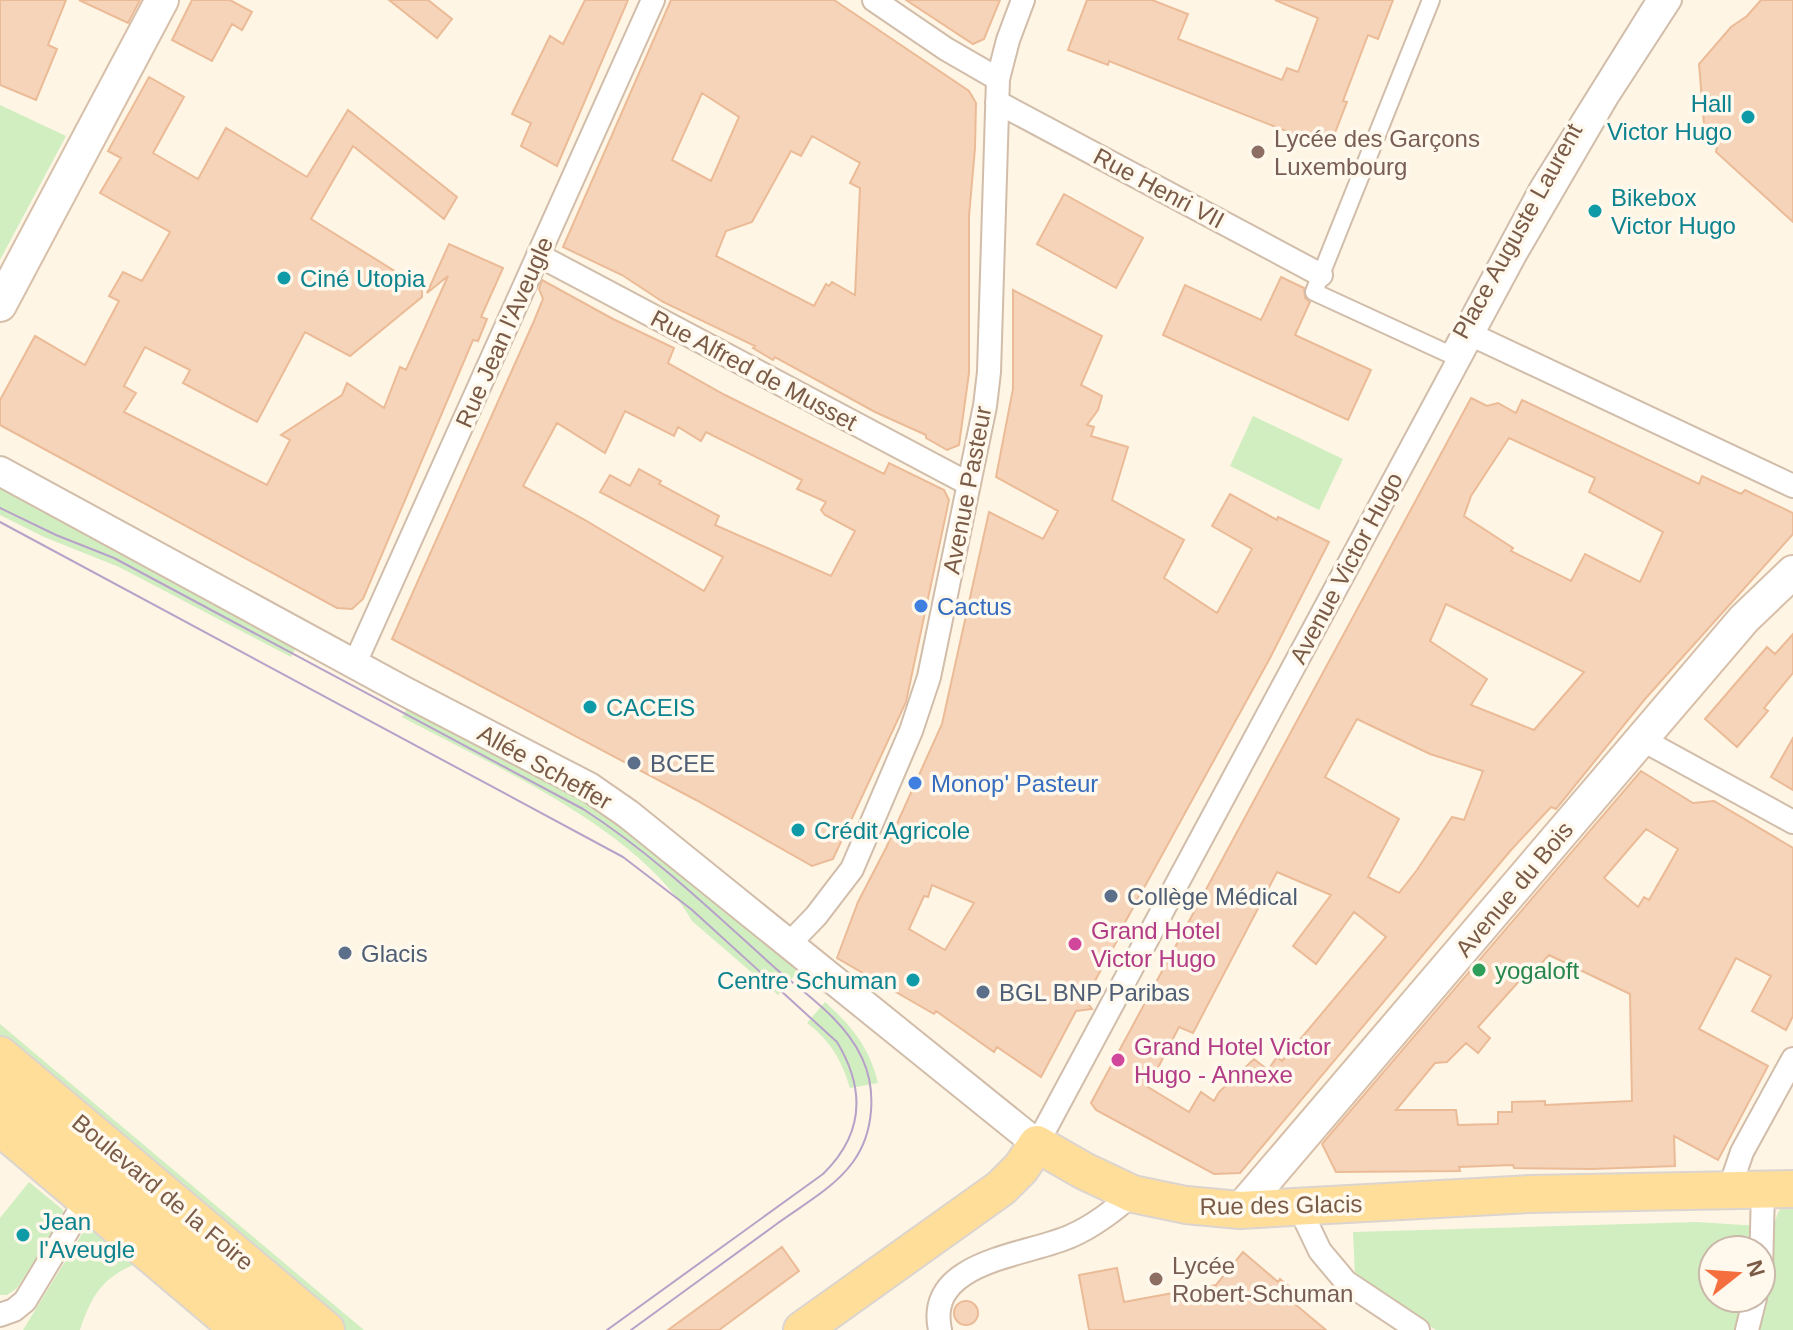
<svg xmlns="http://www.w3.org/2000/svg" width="1793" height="1330" viewBox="0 0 1793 1330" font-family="Arial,sans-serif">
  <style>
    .green { fill: #d1eec1; fill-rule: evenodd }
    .building { fill: #f6d4b9; stroke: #ebbb97; stroke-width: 2; fill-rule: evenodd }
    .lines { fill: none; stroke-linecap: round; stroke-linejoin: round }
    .pedestrian-casing { stroke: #d1bda9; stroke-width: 20 }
    .minor-casing { stroke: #d1bda9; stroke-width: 26 }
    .tertiary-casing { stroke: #d1bda9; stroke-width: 32 }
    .secondary-casing { stroke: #d7bfa9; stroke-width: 36 }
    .primary-casing { stroke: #dcd4cf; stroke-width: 40 }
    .pedestrian { stroke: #fff; stroke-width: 16 }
    .minor { stroke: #fff; stroke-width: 22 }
    .tertiary { stroke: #fff; stroke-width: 28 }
    .secondary { stroke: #fff; stroke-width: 32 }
    .primary { stroke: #ffde9a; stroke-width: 36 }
    .tram { stroke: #b8a1c9; stroke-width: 2 }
    .culture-dot { fill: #0f9aa8; stroke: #fff8ec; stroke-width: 3 }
    .education-dot { fill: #8d6e63; stroke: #fff8ec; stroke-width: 3 }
    .shop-dot { fill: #3f7fe0; stroke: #fff8ec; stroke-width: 3 }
    .service-dot { fill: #5c6f8a; stroke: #fff8ec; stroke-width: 3 }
    .hotel-dot { fill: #d1479c; stroke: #fff8ec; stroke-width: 3 }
    .leisure-dot { fill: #2e9e5b; stroke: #fff8ec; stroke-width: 3 }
    .labels { text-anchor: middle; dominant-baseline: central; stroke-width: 7; stroke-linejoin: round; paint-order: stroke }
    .culture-label { font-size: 24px; fill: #0d838f; stroke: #fff8ec; text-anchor: start }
    .education-label { font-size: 24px; fill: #785e54; stroke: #fff8ec; text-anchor: start }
    .street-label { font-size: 24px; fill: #7a5b47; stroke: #fff8ec }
    .shop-label { font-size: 24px; fill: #366cbe; stroke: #fff8ec; text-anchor: start }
    .service-label { font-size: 24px; fill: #4e5e75; stroke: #fff8ec; text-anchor: start }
    .hotel-label { font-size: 24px; fill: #b23c85; stroke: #fff8ec; text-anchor: start }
    .leisure-label { font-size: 24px; fill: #27864d; stroke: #fff8ec; text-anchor: start }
  </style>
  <rect width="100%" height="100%" fill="#fef5e4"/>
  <path class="green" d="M0,105L66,136L0,260Z
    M1253,416L1343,459L1319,510L1230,466Z
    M0,487L297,646L291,657L119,567L44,537L0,515Z
    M408,707L597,808L800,969L778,995L692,921C641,829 493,766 402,717Z
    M825,1002C851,1025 870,1048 878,1083L850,1088C842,1061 830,1040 807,1023Z
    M0,1024L364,1330H343L0,1041Z
    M29,1182L63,1210L64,1215L17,1288L7,1295H0V1218Z
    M1793,1202V1330H1436L1355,1277L1353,1232L1697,1222L1774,1227C1777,1213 1778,1207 1793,1202ZM1713,1250H1761V1298H1713Z
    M88,1224L136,1264C102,1277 91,1297 80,1330H23Z"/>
  <path class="building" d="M0,0H66L48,45L57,49L36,100L0,85Z
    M79,0H140L128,23Z
    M192,0H230L252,12L242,30L232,24L212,61L172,40Z
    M389,0H428L452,19L437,38Z
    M585,0H628L557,166L521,146L531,123L512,114L550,36L563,44Z
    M671,0H834L969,91L976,103L975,148L969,216V373L959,445L947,450L926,438V435L875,412L775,357L773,360L753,348L755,346L663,302L622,275L563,247ZM702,93L739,117L711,181L672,160ZM812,136L860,163L850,183L860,188L855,295L832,282L829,286L826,284L814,306L716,256L726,231L752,222L791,151L801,156Z
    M906,0H1000L984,39L973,44Z
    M1087,0H1152L1188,14L1178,39L1282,80L1287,68L1298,72L1318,18L1275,0H1393L1378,39L1368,35L1343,101L1347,102L1329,148L1109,61L1108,65L1068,50Z
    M1761,0H1793V222L1716,152L1717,146L1705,136L1699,64L1731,27L1747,16Z
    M149,77L184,97L153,153L198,179L226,128L307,177L348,110L457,197L444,219L353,146L311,219L422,288V297L350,356L305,332L257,422L183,383L190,370L145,347L124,386L136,393L124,412L267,485L290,440L281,435L342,395L347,383L384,408L400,367L406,370L448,276L427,293L449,244L503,268L481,317L487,319L478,341L473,340L363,599L352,609L337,608L0,425V400L35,336L85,365L119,301L109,296L123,272L142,281L170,232L100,193L121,158L108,151Z
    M1064,194L1143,238L1116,288L1037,244Z
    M1281,277L1304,288L1305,298L1310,302L1295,335L1371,370L1348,420L1163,335L1185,285L1261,320Z
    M542,280L613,319L674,348L668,363L725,395L884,474L889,463L944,490L949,500L906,702L833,859L812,866L696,800L392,639L534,321L543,299L539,289ZM625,411L674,436L678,427L701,441L706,432L802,480L797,489L826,502L821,510L825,515L855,531L831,576L715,525L719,516L659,484L661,481L639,469L630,486L610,475L600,492L723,557L704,591L585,520L523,486L557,423L605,453Z
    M1013,290L1102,336L1081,385L1102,396L1098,410L1087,425L1094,427L1091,436L1128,447L1112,500L1184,540L1164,578L1217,613L1252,549L1212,526L1230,494L1277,520L1278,517L1329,542L1270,658L1117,937L1118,939L1085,999L1092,1009L1076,1011L1041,1077L997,1047L994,1052L936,1011L934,1014L837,958L858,902L886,848L942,724L989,512L1043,539L1058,511L996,477L1013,389ZM932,885L974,903L945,950L909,929L924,896L928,897Z
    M1471,398L1487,406L1498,403L1516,413L1522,400L1699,484L1702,476L1741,494L1745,490L1793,513V534L1645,699L1556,809L1551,807L1511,850L1240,1173L1214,1174L1096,1110L1091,1103ZM1509,438L1595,478L1589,492L1663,532L1640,582L1585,554L1571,581L1511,551L1513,548L1464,516L1471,496ZM1446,604L1584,672L1534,730L1471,705L1487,679L1430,641ZM1357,719L1430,754L1483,771L1464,820L1452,817L1417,870L1399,893L1368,877L1399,819L1325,777ZM1277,872L1331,895L1293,946L1316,964L1354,912L1386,937L1282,1061L1277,1057L1268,1070L1254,1059L1219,1092L1214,1101L1201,1092L1189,1112L1148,1087L1179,1027L1193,1033Z
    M1793,634V673L1764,708L1768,711L1737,747L1705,719L1767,647L1775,654Z
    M1793,738V790L1771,777Z
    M1641,771L1693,803L1714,801L1793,848V1016L1786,1030L1752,1011L1771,976L1736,958L1699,1029L1768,1066L1718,1160L1674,1136L1675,1166L1592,1169L1514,1168L1513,1165L1459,1167L1460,1171L1336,1172L1322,1144ZM1646,829L1678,849L1649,900L1644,897L1638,907L1604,878ZM1549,955L1630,994L1632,1101L1545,1105V1101L1512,1102V1112H1498V1124L1458,1125L1456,1110H1396L1435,1063L1447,1062L1466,1043L1478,1053L1490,1038L1478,1027L1521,979L1525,981Z
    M782,1247L799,1271L719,1330H668Z
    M1243,1252L1278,1282L1280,1279L1303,1298L1296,1305L1326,1330H1089L1079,1275L1117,1268L1124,1302L1216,1285Z
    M954 1313a12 12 0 1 1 24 0a12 12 0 1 1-24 0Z"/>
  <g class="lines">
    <g class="pedestrian-casing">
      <path id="pedestrian" d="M1431,0L1314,292L1449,354L1539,186L1655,0"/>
    </g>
    <g class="minor-casing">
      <path id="minor" d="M874,0L946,49L998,79
        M997,102L1321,275
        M538,255L969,484
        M1472,335L1793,486
        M355,663L653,0
        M1641,739L1793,822
        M789,944L816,916L852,869L911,731L929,677L985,406L989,372L998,79L1008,40L1023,0
        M1037,1144L1515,255L1607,97L1670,0
        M1729,1190L1742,1152L1793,1059
        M1299,1207L1320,1251L1346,1282L1418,1330
        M1761,1271L1763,1190
        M0,1315L14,1310L25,1301L86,1200
        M940,1330C925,1260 1027,1256 1071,1236C1094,1226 1114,1210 1133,1194
        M1747,1330L1755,1298"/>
    </g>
    <g class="tertiary-casing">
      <path id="tertiary" d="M0,471L404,691L589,787L628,814L1037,1144"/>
    </g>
    <g class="secondary-casing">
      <path id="secondary" d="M0,305L162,0
        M1240,1210L1744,619L1793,572"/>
    </g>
    <g class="primary-casing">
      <path id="primary" d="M0,1055L326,1330
        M0,1083L55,1137L283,1330
        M0,1127L240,1330
        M802,1330L1001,1188L1021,1168L1037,1144L1084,1171L1133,1194L1186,1205L1240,1210L1529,1194L1793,1189"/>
    </g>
    <use href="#pedestrian" class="pedestrian"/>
    <use href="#minor" class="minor"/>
    <use href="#tertiary" class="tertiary"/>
    <use href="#secondary" class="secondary"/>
    <use href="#primary" class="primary"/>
    <path class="tram" d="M0,508L56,535L114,558L583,809C653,854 713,912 774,967C805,994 844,1019 862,1058C877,1090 874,1133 853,1162C834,1188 804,1204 778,1223C729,1259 680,1294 631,1330
      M0,522L623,857L691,909L837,1042C866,1090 864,1134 823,1174L607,1330"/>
  </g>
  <g class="culture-dot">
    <circle cx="1748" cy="117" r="8"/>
    <circle cx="1595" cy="211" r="8"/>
    <circle cx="284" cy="278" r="8"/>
    <circle cx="590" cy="707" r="8"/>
    <circle cx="798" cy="830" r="8"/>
    <circle cx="913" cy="980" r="8"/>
    <circle cx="23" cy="1235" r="8"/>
  </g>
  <g class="education-dot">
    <circle cx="1258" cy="152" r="8"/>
    <circle cx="1156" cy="1279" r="8"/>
  </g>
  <g class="shop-dot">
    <circle cx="921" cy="606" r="8"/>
    <circle cx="915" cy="783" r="8"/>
  </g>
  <g class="service-dot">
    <circle cx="634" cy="763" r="8"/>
    <circle cx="1111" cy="896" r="8"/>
    <circle cx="345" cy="953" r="8"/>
    <circle cx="983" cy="992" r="8"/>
  </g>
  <g class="hotel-dot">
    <circle cx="1075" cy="944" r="8"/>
    <circle cx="1118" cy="1060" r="8"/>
  </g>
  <circle class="leisure-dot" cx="1479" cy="970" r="8"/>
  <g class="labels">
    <g class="culture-label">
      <text x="1732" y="103" text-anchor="end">Hall<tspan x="1732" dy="28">Victor Hugo</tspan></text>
      <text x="1611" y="197">Bikebox<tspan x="1611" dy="28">Victor Hugo</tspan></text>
      <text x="300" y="278">Ciné Utopia</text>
      <text x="606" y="707">CACEIS</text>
      <text x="814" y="830">Crédit Agricole</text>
      <text x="897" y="980" text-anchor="end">Centre Schuman</text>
      <text x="39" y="1221">Jean<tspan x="39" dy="28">l'Aveugle</tspan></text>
    </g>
    <g class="education-label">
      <text x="1274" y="138">Lycée des Garçons<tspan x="1274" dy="28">Luxembourg</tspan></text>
      <text x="1172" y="1265">Lycée<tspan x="1172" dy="28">Robert-Schuman</tspan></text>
    </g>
    <g class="street-label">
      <text transform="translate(1159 188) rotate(28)">Rue Henri VII</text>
      <text transform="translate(1517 231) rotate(-61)">Place Auguste Laurent</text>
      <text transform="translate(504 332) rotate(-66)">Rue Jean l'Aveugle</text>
      <text transform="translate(754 370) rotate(28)">Rue Alfred de Musset</text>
      <text transform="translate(967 490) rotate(-79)">Avenue Pasteur</text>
      <text transform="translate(1346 568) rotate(-62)">Avenue Victor Hugo</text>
      <text transform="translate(545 767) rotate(29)">Allée Scheffer</text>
      <text transform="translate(1514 889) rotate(-50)">Avenue du Bois</text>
      <text transform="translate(163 1192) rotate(40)">Boulevard de la Foire</text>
      <text transform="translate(1281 1205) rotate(-1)">Rue des Glacis</text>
    </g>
    <g class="shop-label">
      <text x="937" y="606">Cactus</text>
      <text x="931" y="783">Monop' Pasteur</text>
    </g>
    <g class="service-label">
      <text x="650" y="763">BCEE</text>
      <text x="1127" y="896">Collège Médical</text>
      <text x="361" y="953">Glacis</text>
      <text x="999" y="992">BGL BNP Paribas</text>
    </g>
    <g class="hotel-label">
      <text x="1091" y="930">Grand Hotel<tspan x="1091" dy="28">Victor Hugo</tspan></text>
      <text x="1134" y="1046">Grand Hotel Victor<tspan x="1134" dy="28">Hugo - Annexe</tspan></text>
    </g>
    <g class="leisure-label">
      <text x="1495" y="970">yogaloft</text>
    </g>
  </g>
  <g transform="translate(1737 1274) rotate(73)"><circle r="38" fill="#fff8ec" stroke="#cab9aa" stroke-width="2"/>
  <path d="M0-6L14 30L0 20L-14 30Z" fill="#f46e3e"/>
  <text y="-12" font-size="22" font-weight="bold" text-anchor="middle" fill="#7a5b47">N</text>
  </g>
</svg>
